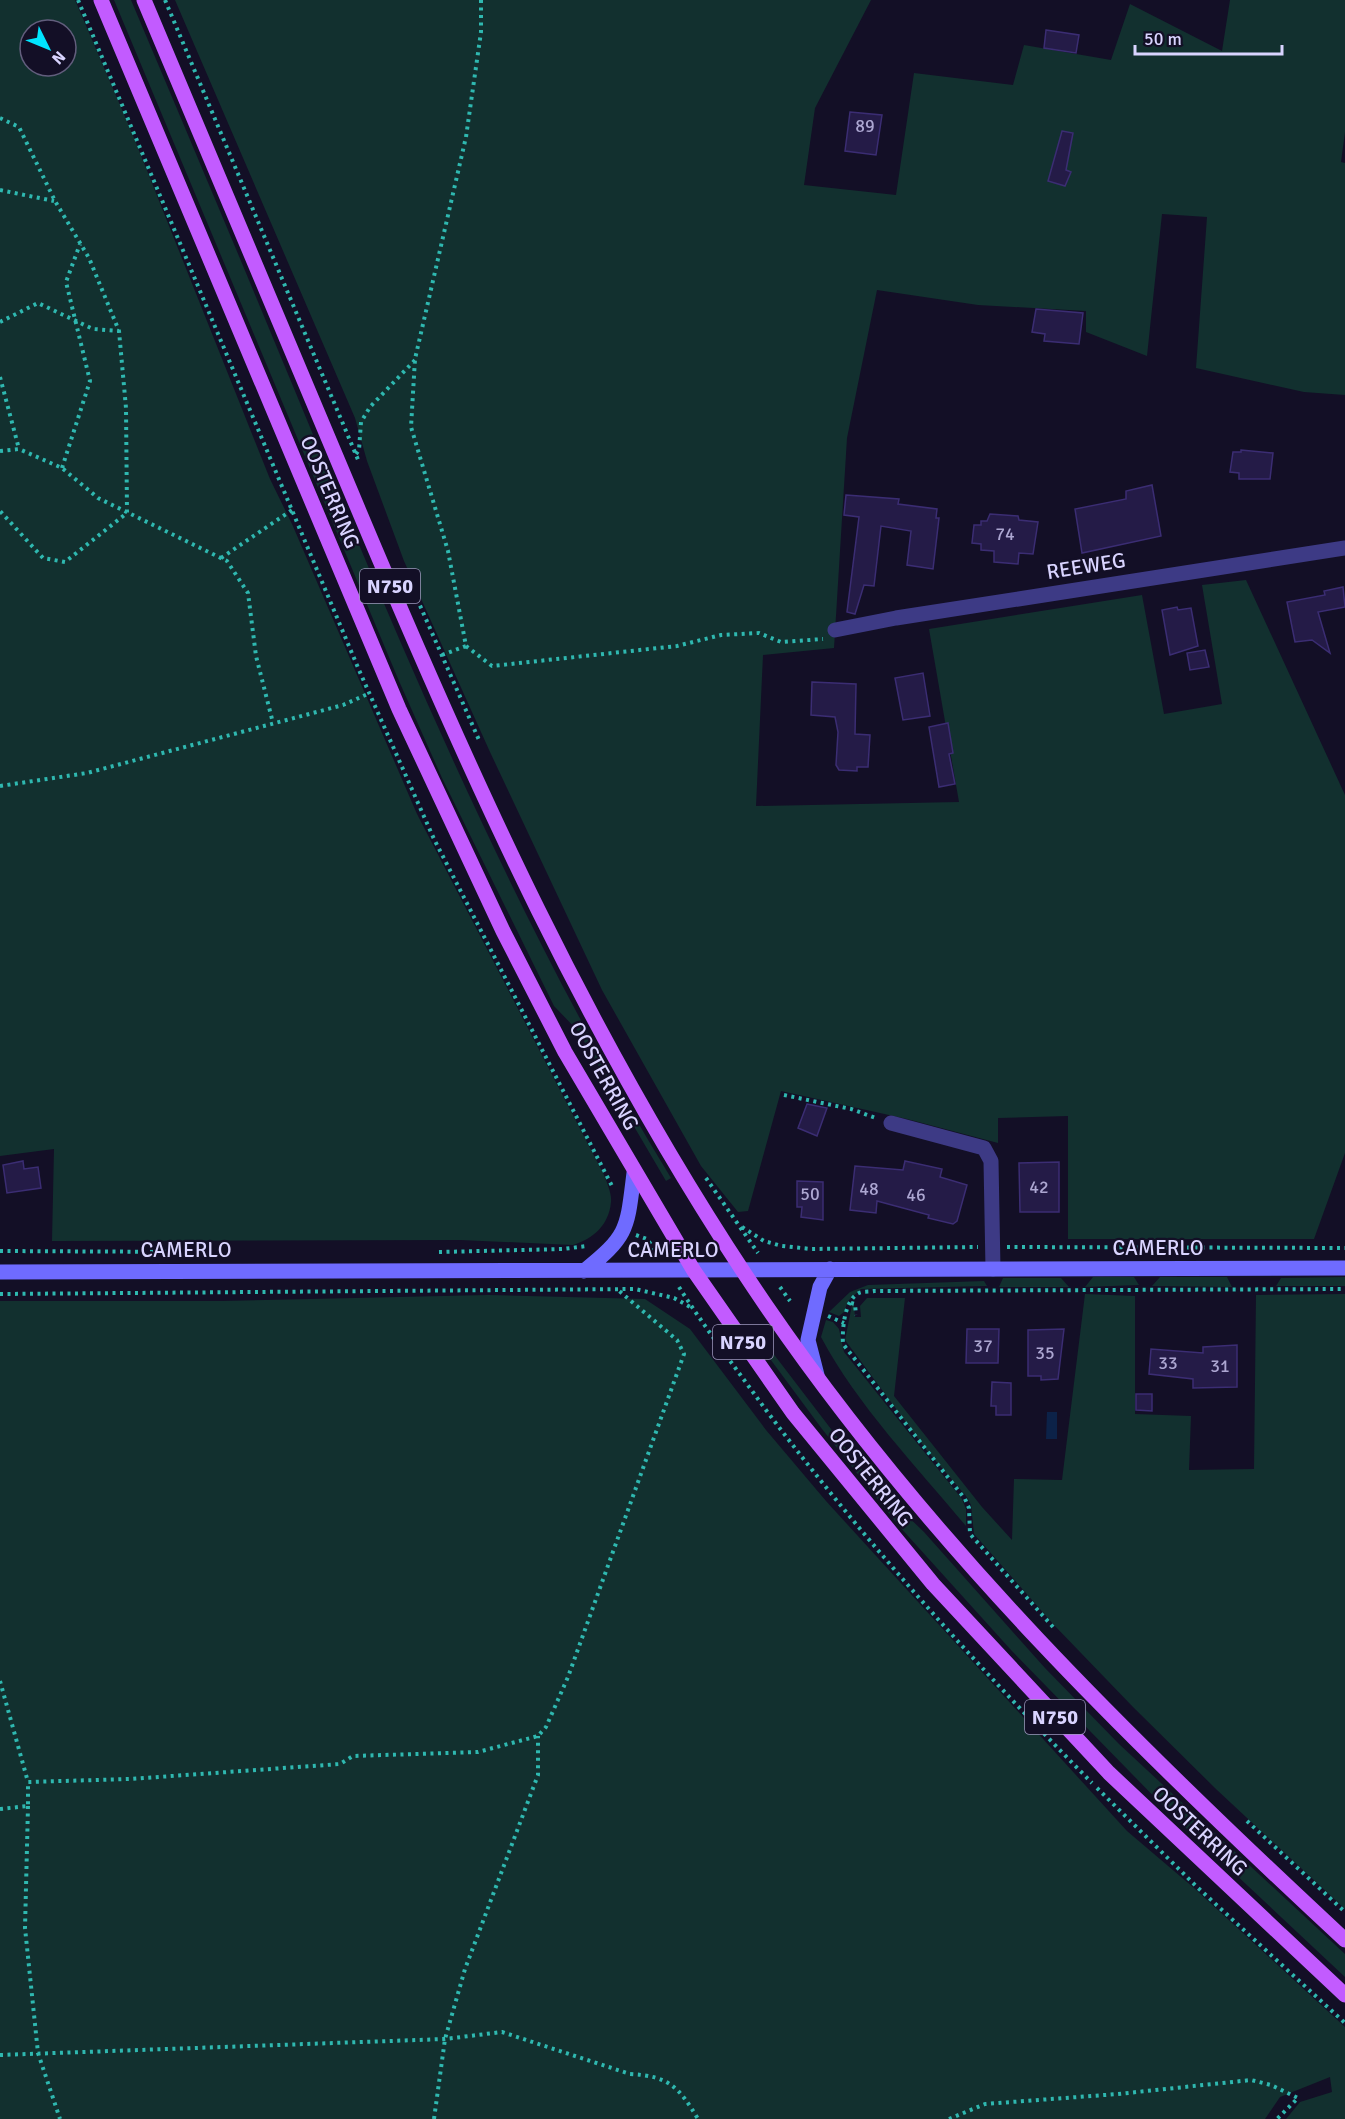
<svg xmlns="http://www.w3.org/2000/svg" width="1345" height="2119" viewBox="0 0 1345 2119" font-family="Signika,sans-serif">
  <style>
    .green { fill: #12302f; fill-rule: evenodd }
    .water { fill: #0c2248 }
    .building { fill: #241b47; stroke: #3b2d73; stroke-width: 1.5 }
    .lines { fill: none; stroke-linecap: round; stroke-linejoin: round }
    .path { stroke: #2fb8b0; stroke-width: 4; stroke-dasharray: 3 4.5; stroke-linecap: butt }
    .minor { stroke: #3d3a85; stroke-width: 15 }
    .secondary { stroke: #6f6bff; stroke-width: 15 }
    .primary { stroke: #c25bff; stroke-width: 15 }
    .labels { text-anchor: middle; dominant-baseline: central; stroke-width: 4.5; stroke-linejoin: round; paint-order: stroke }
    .number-label { font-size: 18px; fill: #aca6d1 }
    .shield { fill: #130f26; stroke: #9e99be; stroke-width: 1.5 }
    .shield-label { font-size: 20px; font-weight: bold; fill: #d9d4ff }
    .street-label { font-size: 21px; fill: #d9d4ff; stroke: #130f26 }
  </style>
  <rect width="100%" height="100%" fill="#130f26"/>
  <path class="green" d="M0,0H75L132,133L270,479L292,524L417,814L604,1175C607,1183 612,1194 611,1202C609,1225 593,1239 573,1245L460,1240L52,1241L54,1149L0,1156ZM30,30H66V66H30Z
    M114,0H131C186,130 241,260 295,391C406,660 519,929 671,1178L666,1181L578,1031L554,1006L442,778L399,681Z
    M175,0H871L815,108L804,185L896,195L914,73L1013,85L1024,45L1111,60L1130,4L1222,51L1230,0H1345V132L1341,162L1345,163V395L1304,392L1196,368L1207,217L1162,214L1147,356L1086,332V311L978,305L877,290L847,438L834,648L763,655L756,806L959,802L929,629L1142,595L1164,714L1222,704L1202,585L1246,580L1345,795V1153L1314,1239H1068V1116L998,1118V1143L907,1119L781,1091L748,1211L738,1212L701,1166L602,990L490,752L404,561L367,461L355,418Z
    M1093,1277H1134L1139,1285L1085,1287Z
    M1160,1277H1227L1232,1287L1152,1286Z
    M1345,1277V1286H1276L1281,1278Z
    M1003,1278H1061L1069,1287H999Z
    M984,1281L987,1286L861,1289L848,1301L844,1312L839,1316L829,1312L850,1292L868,1285Z
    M1085,1294L1135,1296V1414L1191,1416L1189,1470L1254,1469L1256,1295L1345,1294V1909L1217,1790L1133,1707L1054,1625L974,1534L971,1505L966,1496L928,1452L845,1340L852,1305H854L855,1317H861L860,1306L867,1298H905L894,1396L982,1507L1012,1540L1014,1479L1062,1480Z
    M488,1295L645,1299L690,1329L766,1430L826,1501L1127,1831L1194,1888L1345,2027V2119H1286L1300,2102L1332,2092L1330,2077L1280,2097L1265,2119H0V1301H222Z
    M826,1320L833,1322L839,1329L844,1352L962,1499L966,1509V1526C917,1467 857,1405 821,1337Z
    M766,1344L870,1480L924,1532L1045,1668L1119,1744L1345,1954V1977L1171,1814L1011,1650L899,1526L822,1429L762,1348Z"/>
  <path class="water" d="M1047,1412H1057V1439H1046Z"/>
  <path class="building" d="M1046,30L1079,35L1076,53L1044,48Z
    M850,112L882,115L876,155L845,151Z
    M1062,131L1073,133L1066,170L1071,172L1065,186L1048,181Z
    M1036,309L1083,313L1079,344L1044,341L1045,334L1032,332Z
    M1241,450L1273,453L1270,479H1239V473L1230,472L1233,452H1241Z
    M1152,485L1161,536L1082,553L1075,509L1126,499V491Z
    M846,495L899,499L898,504L937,509L936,518H939L933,569L907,565L911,531L881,526L874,586L864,585L855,614L847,612L859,517L844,515Z
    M990,514L1018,516L1019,520L1038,522L1033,554L1019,553L1018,564L994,562V551L981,550V544L972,543L974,525H981V521H987Z
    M1343,587L1345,607L1318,612L1330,653L1312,640L1295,642L1287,602L1325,595L1324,591Z
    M1177,607L1178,610L1191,608L1198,646L1170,655L1162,610Z
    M1205,650L1209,667L1190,670L1187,653Z
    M923,673L930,716L903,720L895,678Z
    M812,682L856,684L855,734L870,735L868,767H857V771L839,770L836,765L838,732L835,717L811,715Z
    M948,723L953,753L949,754L955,784L939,787L929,727Z
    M807,1104L827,1108L817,1136L798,1128Z
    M23,1161L24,1169L38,1167L41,1188L7,1193L3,1165Z
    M905,1161L942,1169L940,1177L967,1185L957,1221L953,1224L928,1218L929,1215L877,1201L876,1213L850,1210L855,1166L903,1170Z
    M1059,1162V1212H1020L1019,1163Z
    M797,1181L823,1182V1220L801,1217L802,1207H797Z
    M967,1329H999L998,1363H966Z
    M1064,1329L1058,1379L1041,1380V1376H1028V1330Z
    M1237,1345V1387L1193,1388V1379L1149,1374L1151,1349L1203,1353V1347Z
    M992,1382L1011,1383V1415H996V1406H991Z
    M1136,1394H1152V1411L1136,1410Z"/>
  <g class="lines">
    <path class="path" d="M78,0L359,670L434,839L613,1188
      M165,0L359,462
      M481,0V32L466,137L415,359L411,427L448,551L466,646L492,666L677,646L721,635L759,633L781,642L823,639
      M0,118L19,127L55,201L89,258L119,331L126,408L127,513L65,562L43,558L0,511
      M0,190L54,201
      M0,322L38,303L93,329L119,331
      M0,377L19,449
      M0,451L19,449L62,468L98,498L227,561L248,593L256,656L273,723
      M356,454L359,450L361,422L370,407L415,360
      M62,468L90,381L66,282L80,244
      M221,558L292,510
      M411,585L479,740
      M442,655L466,646
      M0,786L87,773L343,705L370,693
      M784,1095L851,1109L876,1118
      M706,1178L758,1253
      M742,1227L764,1241L782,1246L811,1249L978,1247
      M636,1235L647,1239L657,1253
      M1007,1247L1345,1248
      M0,1251L200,1252
      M439,1252L563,1249L587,1246
      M679,1287C705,1328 735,1367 763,1406C863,1540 975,1664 1092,1783
      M780,1287L790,1301
      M0,1294L635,1289L674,1298L692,1308
      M851,1303L855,1304L856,1315
      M828,1316L844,1323
      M1053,1627L970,1534L969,1508L965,1499L843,1344C842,1331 844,1300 859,1293C863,1291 870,1292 874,1291L1345,1289
      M0,1681L28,1782
      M1097,1788L1196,1886L1345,2023
      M28,1806L25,1928L38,2053L60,2119
      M0,1809L28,1806V1782L130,1779L340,1764L353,1756L478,1752L538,1736L546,1727L568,1677L684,1354L677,1340L618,1290
      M1247,1821L1345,1912
      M0,2055L445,2039L502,2032L630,2074C669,2076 679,2087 698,2119
      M434,2119L445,2039L465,1969L538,1775V1736
      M949,2119L985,2104L1118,2094L1251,2080L1271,2085L1298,2098L1277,2119"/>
    <path class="minor" d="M835,630L896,618L1345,548
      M891,1123L984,1148L991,1161L993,1269"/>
    <path class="secondary" d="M584,1271C629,1235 627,1229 634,1173
      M0,1272L1345,1268
      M817,1375L808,1340L820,1287L830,1269"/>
    <path class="primary" d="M101,0L399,709L503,931L565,1052L694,1271L793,1413L933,1584L1109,1773L1345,1995
      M144,0C213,164 282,328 351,492C469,774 594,1054 767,1307C930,1545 1135,1745 1345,1940"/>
  </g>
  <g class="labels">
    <g class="number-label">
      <text x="865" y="126">89</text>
      <text x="1005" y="534">74</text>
      <text x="1039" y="1187">42</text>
      <text x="869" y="1189">48</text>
      <text x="810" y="1194">50</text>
      <text x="916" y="1195">46</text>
      <text x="983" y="1346">37</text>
      <text x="1045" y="1353">35</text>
      <text x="1168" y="1363">33</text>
      <text x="1220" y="1366">31</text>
    </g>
    <g class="shield">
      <rect x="360" y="569" width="60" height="34" rx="4.5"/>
      <rect x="713" y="1325" width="60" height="34" rx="4.5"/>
      <rect x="1025" y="1700" width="60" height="34" rx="4.5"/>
    </g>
    <g class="shield-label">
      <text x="390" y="586">N750</text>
      <text x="743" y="1342">N750</text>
      <text x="1055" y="1717">N750</text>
    </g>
    <g class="street-label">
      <text transform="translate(330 492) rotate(67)">OOSTERRING</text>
      <text transform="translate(1086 566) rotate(-9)">REEWEG</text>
      <text transform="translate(604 1076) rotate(61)">OOSTERRING</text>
      <text x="1158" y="1248">CAMERLO</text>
      <text x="186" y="1250">CAMERLO</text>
      <text x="673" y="1250">CAMERLO</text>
      <text transform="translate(871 1477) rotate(51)">OOSTERRING</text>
      <text transform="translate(1200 1831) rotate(43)">OOSTERRING</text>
    </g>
  </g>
  <g transform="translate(48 48) rotate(133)"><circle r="28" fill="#130f26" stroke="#625e7d" stroke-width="1.5"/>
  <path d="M0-4.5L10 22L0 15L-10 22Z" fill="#00e5ff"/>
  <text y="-9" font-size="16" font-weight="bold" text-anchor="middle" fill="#d9d4ff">N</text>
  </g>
  <path d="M1135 45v9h147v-9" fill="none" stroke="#d9d4ff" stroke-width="3"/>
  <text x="1144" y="45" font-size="18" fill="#d9d4ff" stroke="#130f26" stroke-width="4.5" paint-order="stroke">50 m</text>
</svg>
